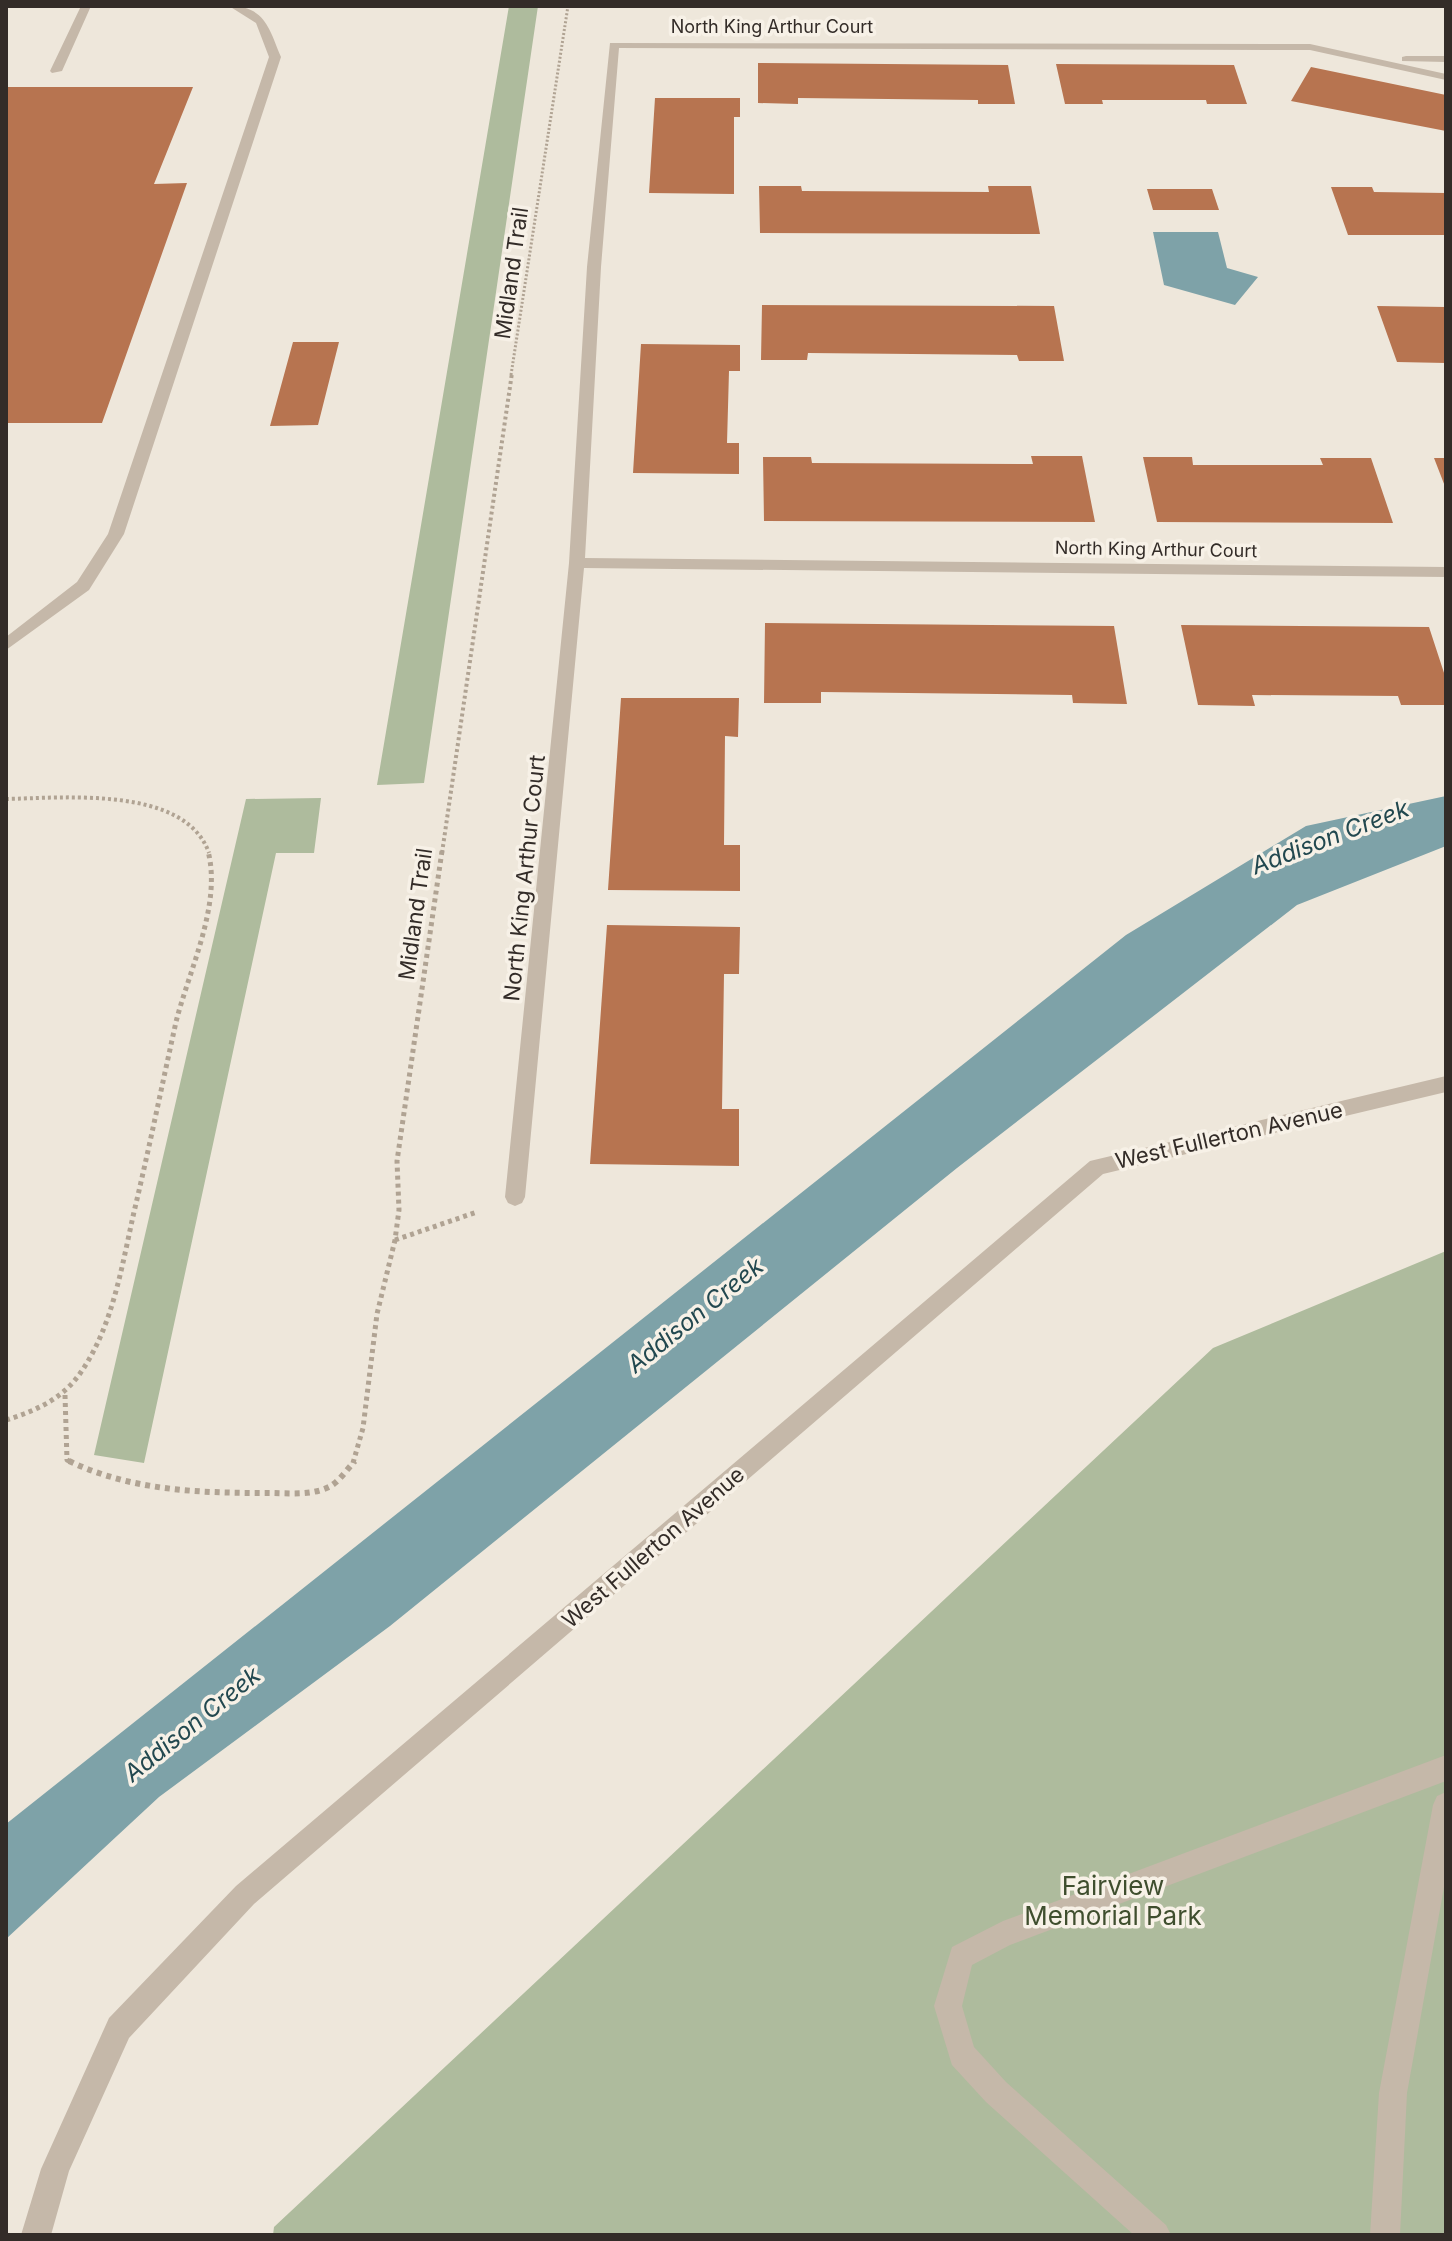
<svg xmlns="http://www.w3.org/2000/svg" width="1452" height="2241" viewBox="0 0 1452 2241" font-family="Inter,sans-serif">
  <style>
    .green { fill: #aebb9d }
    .water { fill: #7ea2a8 }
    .building { fill: #b77450 }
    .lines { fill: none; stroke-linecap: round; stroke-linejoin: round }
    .path-far3 { stroke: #b0a393; stroke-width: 3; stroke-dasharray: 2 2; stroke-linecap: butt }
    .path-far2 { stroke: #b0a393; stroke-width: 4; stroke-dasharray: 3 3; stroke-linecap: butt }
    .path-far1 { stroke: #b0a393; stroke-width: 5; stroke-dasharray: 4 4; stroke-linecap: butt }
    .path { stroke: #b0a393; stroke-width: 6; stroke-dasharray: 5 5; stroke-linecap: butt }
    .service { fill: #c5b8a9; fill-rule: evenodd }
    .minor { fill: #c5b8a9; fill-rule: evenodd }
    .labels { text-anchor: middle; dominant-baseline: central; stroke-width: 7; stroke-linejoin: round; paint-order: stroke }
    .far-street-label { font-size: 18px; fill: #332c28; stroke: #f7f1e7 }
    .street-label { font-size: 22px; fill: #332c28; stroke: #f7f1e7 }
    .water-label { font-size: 24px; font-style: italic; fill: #22484f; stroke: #f7f1e7 }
    .near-park-label { font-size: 26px; fill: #3f4e2e; stroke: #f7f1e7 }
  </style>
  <rect width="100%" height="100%" fill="#eee7db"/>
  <path class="green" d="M509,6H538L424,783L377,785Z
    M321,798L314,853H276L144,1463L94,1455L246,799Z
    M1446,1251V2235H273L274,2227L1213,1348Z"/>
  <path class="water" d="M1153,232H1218L1227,268L1258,277L1235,305L1164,285Z
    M1446,796V846L1297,905L957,1168L390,1626L159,1797L6,1939V1824L1126,935L1306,826Z"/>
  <path class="building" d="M758,63L1008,65L1015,104H978V100L798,98V104L758,103Z
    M1056,64L1234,65L1247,104H1207L1206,100H1102L1103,104H1065Z
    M1311,67L1446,95V131L1291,101Z
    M6,87H193L154,184L187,183L102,423H6Z
    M655,98H740V117H734V194L649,193Z
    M759,186H801L802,191L989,192L988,186H1031L1040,234L760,233Z
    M1331,187H1372L1374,192L1446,193V235H1348Z
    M1147,189H1212L1219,210H1153Z
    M762,305L1054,306L1064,361H1019L1017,355L808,353L807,360H761Z
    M1377,306L1446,307V363L1397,362Z
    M293,342H339L318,425L270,426Z
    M641,344L740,345V371H729L727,443H739V474L633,473Z
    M1031,456H1082L1095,522L764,521L763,457H811L812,463L1033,464Z
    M1143,457H1192L1193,465H1323L1320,458H1371L1393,523L1157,522Z
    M1434,458H1446V489Z
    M765,623L1114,626L1127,704L1073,703L1072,695L821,692V703H764Z
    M1181,625L1429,627L1446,679V705H1401L1398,696L1252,695L1255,706L1198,705Z
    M621,698H739L738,737L725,736L724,845H740V891L608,890Z
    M607,925L740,927L739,974H724L722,1109H739V1166L590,1164Z"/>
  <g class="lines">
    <path class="path-far3" d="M511,375L568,6"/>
    <path class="path-far2" d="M6,799C63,798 185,785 209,853
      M442,853L512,373"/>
    <path class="path-far1" d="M395,1240L477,1212
      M65,1395L67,1460L73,1463
      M6,1420C35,1411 63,1399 81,1372C113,1326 122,1265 134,1212C149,1149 162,1085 176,1022C189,970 222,905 208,851
      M353,1463L363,1428L377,1314L395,1240L399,1210L397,1161L442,851"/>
    <path class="path" d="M69,1461C132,1491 200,1493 268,1493C288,1493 310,1496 329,1487C339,1482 347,1469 355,1461"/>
    <path class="service" d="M81,6H91L62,71L52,73L50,71Z
      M229,6C265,6 269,28 281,57L124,534L89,590L6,650V637L77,582L108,534L269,57L256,23Z
      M1446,1755V1781L1010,1945L972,1965L962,2006L974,2047L1006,2082L1166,2225L1171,2235H1134L986,2102L952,2065L934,2006L952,1947L1003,1921Z
      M1446,1792V1876L1407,2093L1400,2235H1370L1379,2093L1433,1805L1437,1796Z"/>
    <path class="minor" d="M610,43L1310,44L1446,74V80L1310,50L619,48L601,267L585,558L1446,567V577L584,568L525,1197L522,1203L515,1206L508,1203L505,1197L569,563L587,267Z
      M1406,56H1446V62L1402,61V57Z
      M1446,1076V1092L1103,1174L254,1904L129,2038L69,2171L51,2235H21L41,2169L109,2018L236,1886L1090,1161Z"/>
  </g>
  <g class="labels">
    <g class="far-street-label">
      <text x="772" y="26">North King Arthur Court</text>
      <text transform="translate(1156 549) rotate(1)">North King Arthur Court</text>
    </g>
    <g class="street-label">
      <text transform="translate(511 273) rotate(-82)">Midland Trail</text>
      <text transform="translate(524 878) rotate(-84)">North King Arthur Court</text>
      <text transform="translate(415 914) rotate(-82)">Midland Trail</text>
      <text transform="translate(1229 1135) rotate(-13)">West Fullerton Avenue</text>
      <text transform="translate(653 1547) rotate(-41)">West Fullerton Avenue</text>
    </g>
    <g class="water-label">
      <text transform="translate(1330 837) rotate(-21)">Addison Creek</text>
      <text transform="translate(695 1315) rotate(-39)">Addison Creek</text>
      <text transform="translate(192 1724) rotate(-39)">Addison Creek</text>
    </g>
    <g class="near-park-label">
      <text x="1113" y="1885">Fairview<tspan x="1113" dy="30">Memorial Park</tspan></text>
    </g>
  </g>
  <rect width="1452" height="2241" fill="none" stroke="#332c28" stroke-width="16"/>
</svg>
